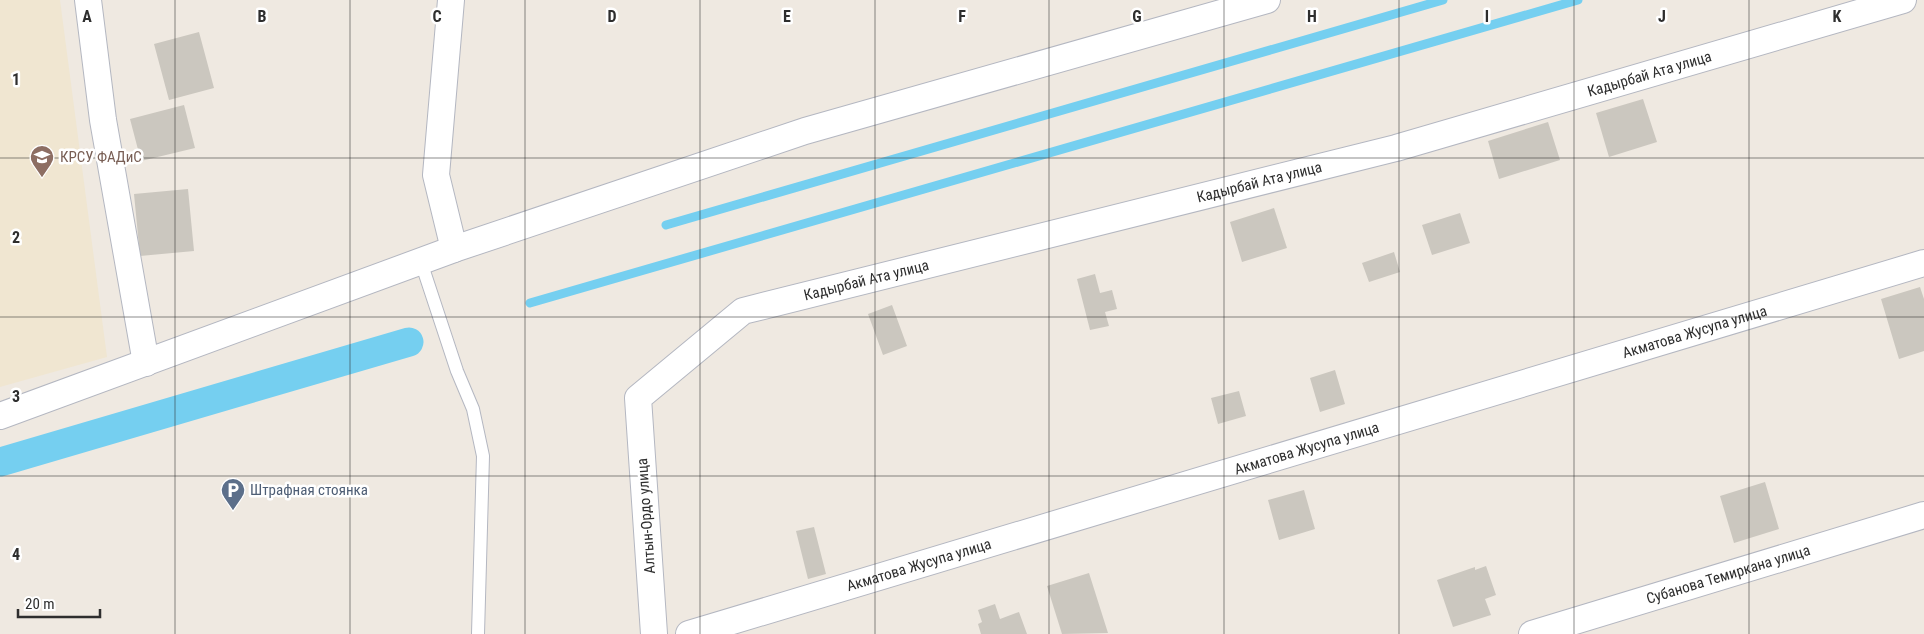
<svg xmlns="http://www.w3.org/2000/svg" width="1924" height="634" viewBox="0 0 1924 634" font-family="'Roboto Condensed',sans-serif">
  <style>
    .education { fill: #f0e6d1 }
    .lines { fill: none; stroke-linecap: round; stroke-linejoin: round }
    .stream { stroke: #75cff0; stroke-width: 9 }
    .canal { stroke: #75cff0; stroke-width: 29 }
    .building { fill: #cbc7bf }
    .service-casing { stroke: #b4b7c1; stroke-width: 14 }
    .minor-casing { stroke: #b4b7c1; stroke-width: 28 }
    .service { stroke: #fff; stroke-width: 12 }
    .minor { stroke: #fff; stroke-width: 26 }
    .grid { fill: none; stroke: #2e2e2e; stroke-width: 1; stroke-opacity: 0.55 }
    .labels { text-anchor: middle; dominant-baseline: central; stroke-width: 5; stroke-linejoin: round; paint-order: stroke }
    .street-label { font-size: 15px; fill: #2e2e2e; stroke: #fff }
    .education-label { font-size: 15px; fill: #785e54; stroke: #fff; text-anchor: start }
    .service-label { font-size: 15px; fill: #4e5e75; stroke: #fff; text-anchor: start }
    .grid-label { font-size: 16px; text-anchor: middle; font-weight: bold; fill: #2e2e2e; stroke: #fff; stroke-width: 5; stroke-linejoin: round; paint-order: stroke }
  </style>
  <rect width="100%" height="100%" fill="#efe9e1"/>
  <path class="education" d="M0,0H60L107,357L0,387Z"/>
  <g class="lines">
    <path class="stream" d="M666,225L1443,0
      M530,303L1578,0"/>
    <path class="canal" d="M0,462L409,342"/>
  </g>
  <path class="building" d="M199,32L214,88L169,100L154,44Z
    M1643,99L1657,142L1609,157L1596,113Z
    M184,105L195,148L141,161L130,119Z
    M1548,122L1560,160L1499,179L1488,141Z
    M188,189L194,251L140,256L134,194Z
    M1274,208L1287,248L1242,262L1230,222Z
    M1460,213L1470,243L1432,255L1422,225Z
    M1394,252L1400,272L1369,282L1362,263Z
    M1095,274L1100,293L1112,290L1117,309L1105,312L1109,326L1090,330L1077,279Z
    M1920,287L1924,299V351L1899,359L1881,299Z
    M892,305L907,346L883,355L868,314Z
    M1335,370L1345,404L1320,412L1310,378Z
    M1239,391L1246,416L1218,424L1211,398Z
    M1765,482L1779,529L1734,543L1720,496Z
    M1304,490L1315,529L1279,540L1268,500Z
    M814,527L826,574L808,579L796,531Z
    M1486,566L1496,595L1485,599L1491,615L1453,627L1437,580L1475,567V570Z
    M1089,573L1108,633L1062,634L1047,586Z
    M995,604L1000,619L1019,612L1027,634H981L978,624L982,622L978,610Z"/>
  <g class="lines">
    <g class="service-casing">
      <path id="service" d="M421,262L457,371L473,409L483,456L478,634"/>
    </g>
    <g class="minor-casing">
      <g id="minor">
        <path d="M88,0L103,120L146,363"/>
        <path d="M451,0L436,175L454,249"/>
        <path d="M0,416L454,249L805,131L1267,0"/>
        <path id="s1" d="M654,634L638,398L743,311L1396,148L1903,0"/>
        <path id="s2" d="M689,634L1924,263"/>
        <path id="s3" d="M1532,634L1924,515"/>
      </g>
    </g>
    <use href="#service" class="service"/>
    <use href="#minor" class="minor"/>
  </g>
  <path class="grid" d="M175,0V634M350,0V634M525,0V634M700,0V634M875,0V634M1049,0V634M1224,0V634M1399,0V634M1574,0V634M1749,0V634M0,158H1924M0,317H1924M0,476H1924"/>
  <defs>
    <g id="university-pin" transform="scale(1.25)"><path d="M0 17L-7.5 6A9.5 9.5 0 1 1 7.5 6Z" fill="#8d6e63" stroke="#fff"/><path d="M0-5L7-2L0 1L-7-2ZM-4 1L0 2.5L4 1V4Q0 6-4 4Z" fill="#fff"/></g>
    <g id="parking-pin" transform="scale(1.25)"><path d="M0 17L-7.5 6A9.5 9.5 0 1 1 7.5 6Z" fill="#5c6f8a" stroke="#fff"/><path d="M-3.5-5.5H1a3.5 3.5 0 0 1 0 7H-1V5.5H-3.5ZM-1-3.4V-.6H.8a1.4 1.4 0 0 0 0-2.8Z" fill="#fff"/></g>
  </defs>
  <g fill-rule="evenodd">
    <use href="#university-pin" x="42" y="157"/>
    <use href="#parking-pin" x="233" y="490"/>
  </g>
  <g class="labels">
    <g class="street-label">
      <text stroke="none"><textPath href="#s1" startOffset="1310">Кадырбай Ата улица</textPath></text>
      <text stroke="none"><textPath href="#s1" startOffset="905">Кадырбай Ата улица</textPath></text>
      <text stroke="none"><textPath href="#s1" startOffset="500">Кадырбай Ата улица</textPath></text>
      <text stroke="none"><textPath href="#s2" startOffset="1050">Акматова Жусупа улица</textPath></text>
      <text stroke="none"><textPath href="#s2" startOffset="645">Акматова Жусупа улица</textPath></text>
      <text transform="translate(646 516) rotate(-94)">Алтын-Ордо улица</text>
      <text stroke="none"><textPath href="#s2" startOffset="240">Акматова Жусупа улица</textPath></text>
      <text stroke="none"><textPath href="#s3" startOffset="205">Субанова Темиркана улица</textPath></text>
    </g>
    <g class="education-label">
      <text x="60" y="157">КРСУ ФАДиС</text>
    </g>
    <g class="service-label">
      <text x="250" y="490">Штрафная стоянка</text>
    </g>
  </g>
  <g class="grid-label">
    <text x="87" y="22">A</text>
    <text x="262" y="22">B</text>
    <text x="437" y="22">C</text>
    <text x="612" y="22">D</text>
    <text x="787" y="22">E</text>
    <text x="962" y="22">F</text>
    <text x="1137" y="22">G</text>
    <text x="1312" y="22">H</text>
    <text x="1487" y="22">I</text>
    <text x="1662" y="22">J</text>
    <text x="1837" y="22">K</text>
    <text x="16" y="85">1</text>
    <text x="16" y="243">2</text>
    <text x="16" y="402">3</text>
    <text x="16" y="560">4</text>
  </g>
  <path d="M18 609v8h82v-8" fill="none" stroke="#2e2e2e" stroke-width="2.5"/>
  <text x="25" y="609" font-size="15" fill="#2e2e2e" stroke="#ffffff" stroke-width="4" paint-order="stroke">20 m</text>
</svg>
